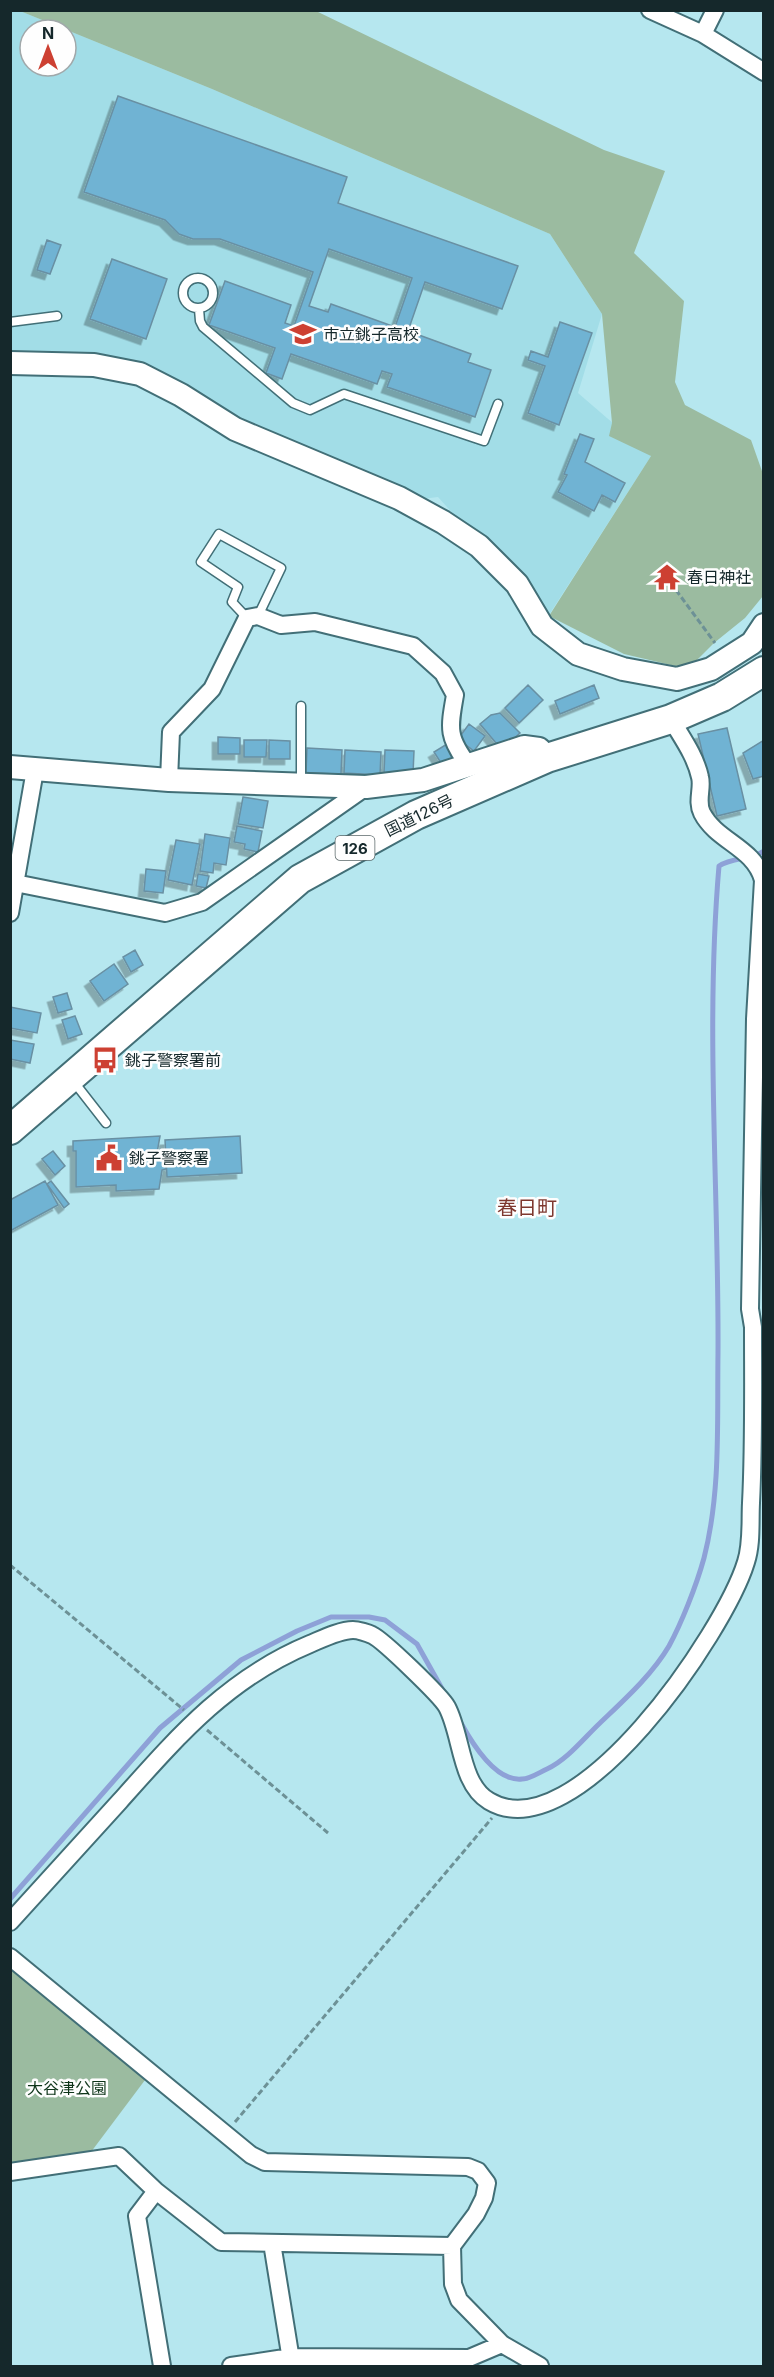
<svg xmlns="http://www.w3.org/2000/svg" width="774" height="2377" viewBox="0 0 774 2377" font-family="Inter,'Noto Sans JP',sans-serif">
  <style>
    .built { fill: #a2dde7; fill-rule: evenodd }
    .green { fill: #9bbba0 }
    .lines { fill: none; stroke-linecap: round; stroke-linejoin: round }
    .stream { stroke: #8ea1d7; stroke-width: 5 }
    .building { fill: #70b3d3; stroke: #6990a3; stroke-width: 1.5; fill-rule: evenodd; filter: url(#shadow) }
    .lane-casing { stroke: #426f77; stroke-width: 11 }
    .street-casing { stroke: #426f77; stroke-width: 20 }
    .secondary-casing { stroke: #426f77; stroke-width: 26 }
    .highway-casing { stroke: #426f77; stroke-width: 32 }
    .path { stroke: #6d9196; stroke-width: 3; stroke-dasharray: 6 3; stroke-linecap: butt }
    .lane { stroke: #fff; stroke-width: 8 }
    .street { stroke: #fff; stroke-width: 16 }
    .secondary { stroke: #fff; stroke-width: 22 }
    .highway { stroke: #fff; stroke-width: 28 }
    .labels { text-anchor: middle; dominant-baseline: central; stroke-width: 5; stroke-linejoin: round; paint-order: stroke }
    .shield { fill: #fefefe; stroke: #5b686a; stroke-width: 1.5 }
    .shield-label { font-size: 15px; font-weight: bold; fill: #15282b }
    .poi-label { font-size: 16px; fill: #15282b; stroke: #fefefe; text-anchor: start }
    .street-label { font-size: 16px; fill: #15282b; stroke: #fefefe }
    .park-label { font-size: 16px; fill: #0e3519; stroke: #fefefe }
    .quarter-label { font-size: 20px; fill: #7e382f; stroke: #fefefe }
  </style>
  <defs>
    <filter id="shadow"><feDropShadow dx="-5.5" dy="5.5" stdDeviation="0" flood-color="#0004"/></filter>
  </defs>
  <rect width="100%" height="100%" fill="#b6e7ef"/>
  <path class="built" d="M10,11H20L212,89L550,234L602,314L578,393L651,456L547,618L438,497L422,499L256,430L163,375L11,355ZM30,30H66V66H30Z"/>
  <path class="green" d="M20,11H316L604,150L665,171L634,253L684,301L675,382L685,405L751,440L763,474V596L745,618L714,643L688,669L624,654L549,616L651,456L609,436L612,423L602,314L550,234L212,89Z
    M10,1967L145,2080L91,2152L11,2164Z"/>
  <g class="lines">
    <path class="stream" d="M461,1723C472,1743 496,1782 522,1779C530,1779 540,1772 547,1769C567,1760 584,1738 600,1723C624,1700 652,1675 669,1646C681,1624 696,1587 704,1558C721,1492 717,1421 718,1353C719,1191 705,1028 719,866C733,857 750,860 764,851
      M10,1899L160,1728L241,1660L297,1631L331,1617H369L385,1620L417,1644L445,1694"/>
  </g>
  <path class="building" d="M118,96L347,177L338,203L518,266L502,309L425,282L408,331L471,354L468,362L491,370L475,417L387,387L392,374L382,371L377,384L291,354L282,379L266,373L275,348L209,325L225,281L291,305L285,323L294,326L313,272L220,239H193L179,234L165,220L84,192ZM329,249L412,278L395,327L331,304L328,312L309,306Z
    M47,240L61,245L50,274L37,270Z
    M112,259L167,279L146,339L90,319Z
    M560,322L592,333L559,425L528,413L545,366L528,360L531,351L548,357Z
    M580,434L594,439L585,462L625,483L615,502L602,495L594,511L558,492L567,475L564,474Z
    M528,685L543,700L519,723L505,708Z
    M594,685L599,698L560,714L555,701Z
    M500,713L520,733L509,743H496L480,724L491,715Z
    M469,724L485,736L474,751L458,739Z
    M727,728L746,809L717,816L698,734Z
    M218,737L240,738V754H218Z
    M244,740H267L266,757H244Z
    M269,740L290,741V759H269Z
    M764,740V776L753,779L743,753Z
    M447,744L456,758L443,766L434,752Z
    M307,748L342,750L341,774L306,773Z
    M345,750L381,752L380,775L344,773Z
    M385,750L414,751L413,774L384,773Z
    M243,797L268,801L263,828L238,824Z
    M237,826L262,831L258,852L244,849L245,844L234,842Z
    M205,834L230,838L226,865L214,863L213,873L200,871Z
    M176,840L200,844L192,885L168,880Z
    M146,869L166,871L163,893L144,891Z
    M198,874L209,876L206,888L196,886Z
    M135,950L143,965L131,972L123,957Z
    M114,964L128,984L104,1001L90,981Z
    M67,993L72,1009L58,1013L53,997Z
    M10,1007L41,1013L37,1033L10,1028Z
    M75,1016L82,1034L68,1039L62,1020Z
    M10,1040L34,1044L30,1063L10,1059Z
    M160,1136L157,1153H166V1169L162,1170L159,1189L116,1191V1185L76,1187V1151H73V1141Z
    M240,1136L242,1173L167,1177L165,1140Z
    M53,1151L65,1166L55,1175L42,1159Z
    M45,1181L58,1205L10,1231V1200Z
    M51,1181L69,1204L64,1208L47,1184Z"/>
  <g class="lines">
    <g class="lane-casing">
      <path id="lane" d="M183 293a15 15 0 1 1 30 0a15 15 0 1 1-30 0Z
        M199,309L200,321L203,327L293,403L310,410L344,394L484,441L498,404
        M10,322L57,316
        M247,618L232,602L238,587L201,562L219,534L281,568L258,616
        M301,784V706
        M74,1082L106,1123"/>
    </g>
    <g class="street-casing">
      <path id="street" d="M650,10L703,34L764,72
        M703,34L715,10
        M169,780L171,732L212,689L247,618L258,616L281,625L315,622L413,646L443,673L455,695C449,729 447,737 469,766
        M10,882L165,913L202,902L366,787
        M10,913L35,770
        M10,1922C47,1881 84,1841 120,1801C178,1736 228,1678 310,1644C322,1639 340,1630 353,1630C358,1630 368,1633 372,1635C383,1640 441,1696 447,1707C462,1735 460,1784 489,1801C576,1853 725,1631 746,1562C752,1544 750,1522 751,1503C754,1444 753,1385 753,1327L750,1309L755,1019L763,880C754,847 717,842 702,813C696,801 703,788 700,777C695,755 682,738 671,719
        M10,1957L251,2155L265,2162L468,2167L478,2171L487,2183L484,2198L476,2214L452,2246L453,2284L459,2300L502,2344L540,2366
        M10,2172L119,2156L156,2191L221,2242L452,2246
        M156,2191L137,2216L162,2366
        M272,2243L292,2366
        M231,2366L291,2357L469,2358L502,2344"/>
    </g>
    <g class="secondary-casing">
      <path id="secondary" d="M10,363L94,365L140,374L181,395L235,429L399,498L443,522L479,546L517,584L542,626L578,654L623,669L677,679L711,669L752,643L764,625
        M10,767L169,780L366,787L423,780L524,747L539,749L547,758"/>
    </g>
    <g class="highway-casing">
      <path id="highway" d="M10,1130L300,879L416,815L547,758L671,719L722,697L764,671"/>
    </g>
    <path class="path" d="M676,590L715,643
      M10,1565L184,1710
      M207,1730L328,1833
      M235,2122L492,1818"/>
    <use href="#lane" class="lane"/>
    <use href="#street" class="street"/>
    <use href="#secondary" class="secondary"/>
    <use href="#highway" class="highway"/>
  </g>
  <defs>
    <g id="school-bare" transform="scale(2.07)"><path d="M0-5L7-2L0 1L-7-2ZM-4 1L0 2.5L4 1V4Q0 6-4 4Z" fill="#cd4032" stroke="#fefefe" stroke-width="2.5" paint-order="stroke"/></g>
    <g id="temple-bare" transform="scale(2.07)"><path d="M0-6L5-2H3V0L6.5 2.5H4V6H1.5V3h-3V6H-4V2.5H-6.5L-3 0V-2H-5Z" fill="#cd4032" stroke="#fefefe" stroke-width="2.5" paint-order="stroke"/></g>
    <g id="bus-bare" transform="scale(2.07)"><path d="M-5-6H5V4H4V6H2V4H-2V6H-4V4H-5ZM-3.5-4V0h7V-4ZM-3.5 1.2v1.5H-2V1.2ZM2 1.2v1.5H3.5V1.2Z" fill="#cd4032" stroke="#fefefe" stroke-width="2.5" paint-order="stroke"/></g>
    <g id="civic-bare" transform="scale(2.07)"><path d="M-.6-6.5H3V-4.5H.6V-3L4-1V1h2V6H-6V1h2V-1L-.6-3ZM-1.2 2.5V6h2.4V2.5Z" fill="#cd4032" stroke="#fefefe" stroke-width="2.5" paint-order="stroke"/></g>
  </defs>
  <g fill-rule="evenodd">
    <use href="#school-bare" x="303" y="334"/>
    <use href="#temple-bare" x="667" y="577"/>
    <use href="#bus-bare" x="105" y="1060"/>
    <use href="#civic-bare" x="109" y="1158"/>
  </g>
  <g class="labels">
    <rect class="shield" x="335.5" y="836" width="39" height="24" rx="4.5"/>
    <g class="shield-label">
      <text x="355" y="848">126</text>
    </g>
    <g class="poi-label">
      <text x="323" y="334">市立銚子高校</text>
      <text x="687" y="577">春日神社</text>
      <text x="125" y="1060">銚子警察署前</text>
      <text x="129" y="1158">銚子警察署</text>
    </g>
    <g class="street-label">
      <text transform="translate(419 815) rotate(-26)">国道126号</text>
    </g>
    <g class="park-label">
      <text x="67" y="2088">大谷津公園</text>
    </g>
    <g class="quarter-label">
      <text x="527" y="1208">春日町</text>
    </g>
  </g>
  <rect width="774" height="2377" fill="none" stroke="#15282b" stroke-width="24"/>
  <g transform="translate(48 48)"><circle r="28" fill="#fefefe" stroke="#a1a8aa" stroke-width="1.5"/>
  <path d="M0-4.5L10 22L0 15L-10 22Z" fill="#cd4032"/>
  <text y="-9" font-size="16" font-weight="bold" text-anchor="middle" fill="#15282b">N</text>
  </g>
</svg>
